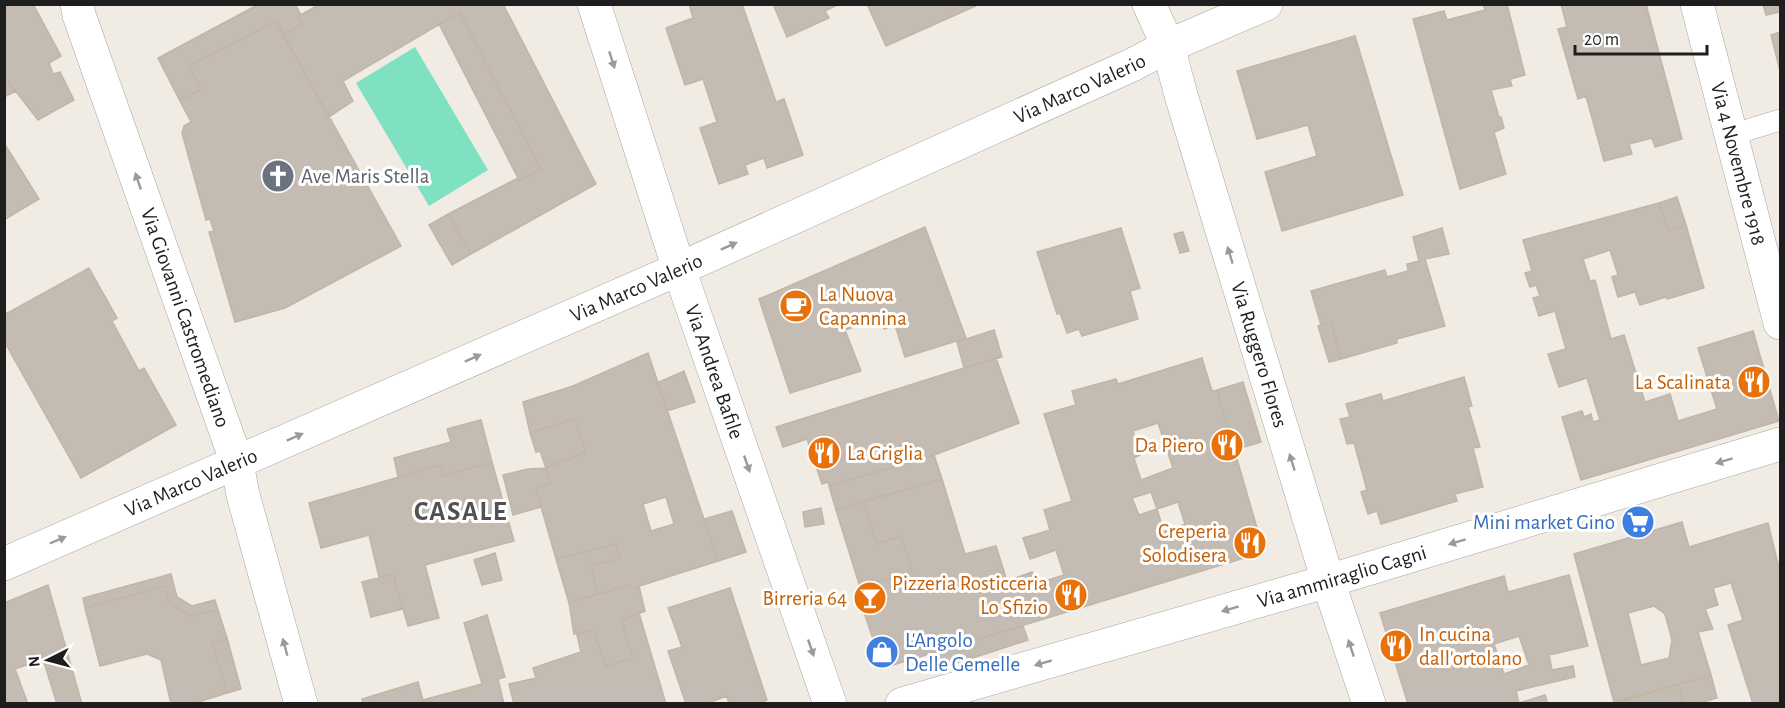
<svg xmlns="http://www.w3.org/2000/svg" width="1785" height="708" viewBox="0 0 1785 708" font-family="'Alegreya Sans',sans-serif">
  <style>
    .pitch { fill: #7fe1c1 }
    .building { fill: #c4bcb3; stroke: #c2b4a6; stroke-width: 1.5; fill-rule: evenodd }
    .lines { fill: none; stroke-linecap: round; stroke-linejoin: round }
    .lane-casing { stroke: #a5a5a5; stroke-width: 22 }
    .street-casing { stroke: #a5a5a5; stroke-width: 34 }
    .lane { stroke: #fff; stroke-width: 21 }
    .street { stroke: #fff; stroke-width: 33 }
    .oneway { fill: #9a9a9a }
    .labels { text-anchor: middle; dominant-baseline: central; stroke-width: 6; stroke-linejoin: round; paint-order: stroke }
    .street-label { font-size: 21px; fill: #1e1e1e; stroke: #fff }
    .worship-label { font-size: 21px; fill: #5b616d; stroke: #fff; text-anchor: start }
    .food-label { font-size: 21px; fill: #c56008; stroke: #fff; text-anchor: end }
    .shop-label { font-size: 21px; fill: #366cbe; stroke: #fff; text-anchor: end }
    .district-label { font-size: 27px; font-weight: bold; letter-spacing: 1.5px; fill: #515151; stroke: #fff }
  </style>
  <rect width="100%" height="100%" fill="#f0ece4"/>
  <path class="pitch" d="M415,47L488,170L429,206L356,83Z"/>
  <path class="building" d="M4,4H33L61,56L49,63L53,74L60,72L74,100L38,120L4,76Z
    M259,4H295L301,15L297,17L302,24L283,35L276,21L189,66L202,89L180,101L158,58Z
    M320,4H503L596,184L471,254L448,214L518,178L519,180L541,170L460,12L343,81L353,101L329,117L283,35L302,24L297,17Z
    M689,4H742L776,102L784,99L803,155L767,168L764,158L745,165L748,174L719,184L700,128L717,122L703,79L685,85L666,28L693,18Z
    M773,4H839L825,11L829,18L787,37Z
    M867,4H980L886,46Z
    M1483,4H1507L1525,75L1510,79L1512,86L1491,90L1499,117H1501L1504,128L1494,132L1506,174L1460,189L1413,19L1444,11L1447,20L1485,10Z
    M1561,4H1646L1682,139L1655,147L1652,138L1629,144L1632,154L1604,161L1586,96L1578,99L1558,29L1567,27Z
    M1763,4H1780V12L1766,15Z
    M460,12L541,170L519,180L439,24Z
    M276,21L401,246L285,308L235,322L209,232L214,231L210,219L206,220L182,133L184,126L191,122L180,101L202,89L189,66Z
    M1780,32V71L1771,35Z
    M1355,36L1403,195L1282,231L1265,172L1317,156L1308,125L1257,139L1237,71Z
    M4,76L16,91L4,97Z
    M4,143L39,199L4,220Z
    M1677,197L1686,225L1668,231L1659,203Z
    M1659,203L1668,231L1686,225L1704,288L1667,299L1666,297L1640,305L1635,292L1618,297L1612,277L1618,275L1610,250L1583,259L1590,281L1595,280L1611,339L1624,335L1645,402L1670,394L1678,421L1717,409L1698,348L1753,331L1779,421L1581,480L1562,417L1582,411L1584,417L1591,414L1593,422L1600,420L1587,378L1559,387L1548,354L1566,349L1555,311L1539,316L1533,298L1540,296L1536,285L1530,287L1525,273L1532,271L1523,240Z
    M448,214L471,254L452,265L429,225Z
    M925,227L966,338L905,357L895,325L884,329L880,318L845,330L861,371L790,393L759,299Z
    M1121,228L1140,288L1130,291L1138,319L1082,336L1079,329L1067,333L1060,313L1057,314L1037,252Z
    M1442,228L1449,254L1425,259L1445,326L1397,339V343L1341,359L1331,322L1321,325L1311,291L1385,270L1387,277L1408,271L1407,264L1419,261L1413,237Z
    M1183,232L1189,251L1180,253L1174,234Z
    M89,268L117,318L112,321L139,371L144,368L176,425L81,478L4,341V315Z
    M1331,322L1341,359L1329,362L1318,326Z
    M994,330L1002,357L964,368L957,342Z
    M648,353L718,561L630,589L629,585L598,594L591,566L620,558L616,544L556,559L536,489L551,483L546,468L586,452L575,418L530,433L523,402L573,386ZM666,497L674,524L651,531L643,504Z
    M996,358L1019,423L934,455L829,486L828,482L822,484L807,439L783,447L776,427Z
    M1202,358L1212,391L1217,390L1264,552L883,668L856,589L912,572L901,536L876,544L864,501L942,479L965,554L996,546L1007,581L1032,572L1036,584L1064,575L1056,550L1030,559L1023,538L1050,530L1044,510L1072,501L1044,414L1076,405L1072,391L1116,379L1118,384ZM1158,423L1173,468L1141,480L1134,458L1140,455L1133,431ZM1151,492L1157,509L1139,515L1132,498ZM1178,502L1185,524L1164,532L1157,509Z
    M684,371L695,402L667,411L657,383Z
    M1464,377L1472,406L1468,407L1480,447L1473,448L1483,487L1455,494L1457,501L1381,524L1377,511L1368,514L1361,492L1367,490L1354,443L1347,444L1340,419L1350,417L1346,404L1381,394L1383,401Z
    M1243,382L1261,442L1234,450L1217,390Z
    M575,418L586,452L546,468L540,451L536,452L530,433Z
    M481,420L492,462L443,476L441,465L398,477L394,458L451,442L447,429Z
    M934,455L942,479L836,510L829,486Z
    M492,462L514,541L425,565L439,618L408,626L393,574L379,577L369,535L321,548L309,503L441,465L443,476Z
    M546,468L551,483L536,489L541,507L513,515L503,475L528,469Z
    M864,501L876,544L901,536L912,572L860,587L836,510Z
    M821,508L824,524L805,527L803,512Z
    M732,511L746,552L718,561L704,519Z
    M1682,522L1689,547L1768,523L1780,572V704H1753L1728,625L1743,620L1731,583L1713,588L1718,605L1705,609L1713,629L1698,632L1711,675L1614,702L1574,554ZM1654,606L1665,614L1672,640L1669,658L1641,665L1628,613Z
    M616,544L620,558L591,566L598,594L569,603L556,559Z
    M495,553L502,580L482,585L474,560Z
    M171,574L177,597L192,606L215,600L218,610L191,616L169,603L165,586L85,608L83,598Z
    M393,574L403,609L371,617L362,582Z
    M1569,575L1588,646L1549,655L1552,670L1573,666L1575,677L1516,691L1519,703L1545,695L1548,704H1408L1380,613L1504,576L1508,592ZM1519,636L1529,665L1504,674L1494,644Z
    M48,585L82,704H57L43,659L15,669L28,704H4V603Z
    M629,585L630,589L639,586L645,611L622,621L633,658L606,666L593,630L574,634L569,603Z
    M165,586L169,603L191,616L218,610L227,638L212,643L227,693L192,704H171L161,660L147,654L100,666L85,608Z
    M730,588L767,700L755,704H729L727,696L705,704H686L668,651L682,647L668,608Z
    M639,613L666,704H514L509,684L536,678L533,668L581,652L577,635L593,630L606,666L633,658L622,621Z
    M487,615L505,677L498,679L504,704H363L362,699L418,682L423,700L482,684L464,623Z
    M1023,626L1028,640L942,668L937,651Z
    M227,638L241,689L227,693L212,643Z
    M1711,675L1717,698L1696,704H1672L1683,701L1679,684Z
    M1679,684L1683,701L1672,704H1614Z"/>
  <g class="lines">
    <g class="lane-casing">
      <path id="lane" d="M1731,135L1780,120"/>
    </g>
    <g class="street-casing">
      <g id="street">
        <path id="s1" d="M77,4L79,15L237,463L243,495L301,704"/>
        <path id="s2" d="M594,4L679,269L830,704"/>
        <path id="s3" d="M1149,4L1168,46L1181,95L1328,581L1369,704"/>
        <path id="s4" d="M1697,4L1780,323"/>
        <path id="s5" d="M4,564L679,269L1132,65L1168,46L1266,4"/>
        <path id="s6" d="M902,704L1328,581L1780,444"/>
      </g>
    </g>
    <use href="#lane" class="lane"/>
    <use href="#street" class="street"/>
  </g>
  <defs><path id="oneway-solid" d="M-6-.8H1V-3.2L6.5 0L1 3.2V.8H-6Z" transform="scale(1.5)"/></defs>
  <g class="oneway">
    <use href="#oneway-solid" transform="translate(612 60) rotate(72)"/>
    <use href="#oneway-solid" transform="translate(138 181) rotate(-109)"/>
    <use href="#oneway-solid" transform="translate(729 246) rotate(-24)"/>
    <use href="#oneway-solid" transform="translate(1230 255) rotate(-107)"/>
    <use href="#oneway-solid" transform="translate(473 358) rotate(-24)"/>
    <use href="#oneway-solid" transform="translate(295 437) rotate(-24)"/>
    <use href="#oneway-solid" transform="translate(1724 461) rotate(163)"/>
    <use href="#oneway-solid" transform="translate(1292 462) rotate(-107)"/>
    <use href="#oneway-solid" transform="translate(747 464) rotate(71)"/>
    <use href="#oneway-solid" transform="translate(58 540) rotate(-23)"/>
    <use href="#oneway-solid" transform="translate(1457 542) rotate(163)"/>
    <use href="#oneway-solid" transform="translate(1230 609) rotate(164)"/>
    <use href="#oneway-solid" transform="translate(285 647) rotate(-105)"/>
    <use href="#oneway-solid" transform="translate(811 648) rotate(71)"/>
    <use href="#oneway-solid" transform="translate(1351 648) rotate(-108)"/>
    <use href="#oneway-solid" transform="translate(1043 663) rotate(164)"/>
  </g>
  <defs>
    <g id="church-disc" transform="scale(1.725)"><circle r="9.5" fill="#6b7280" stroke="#fff"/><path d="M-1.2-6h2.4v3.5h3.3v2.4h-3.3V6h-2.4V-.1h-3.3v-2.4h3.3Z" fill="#fff"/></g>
    <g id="cafe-disc" transform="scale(1.725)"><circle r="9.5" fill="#e8710a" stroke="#fff"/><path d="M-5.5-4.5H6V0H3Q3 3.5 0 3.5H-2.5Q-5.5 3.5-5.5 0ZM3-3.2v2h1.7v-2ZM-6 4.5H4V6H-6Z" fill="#fff"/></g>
    <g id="restaurant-disc" transform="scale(1.725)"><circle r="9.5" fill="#e8710a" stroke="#fff"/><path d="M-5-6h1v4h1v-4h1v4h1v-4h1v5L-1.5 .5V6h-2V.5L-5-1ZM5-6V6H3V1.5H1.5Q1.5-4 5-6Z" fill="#fff"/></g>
    <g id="supermarket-disc" transform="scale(1.725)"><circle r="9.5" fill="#3f7fe0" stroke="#fff"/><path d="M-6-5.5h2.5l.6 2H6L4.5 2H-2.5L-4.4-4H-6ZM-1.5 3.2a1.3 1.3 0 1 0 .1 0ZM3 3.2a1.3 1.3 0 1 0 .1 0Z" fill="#fff"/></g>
    <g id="bar-disc" transform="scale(1.725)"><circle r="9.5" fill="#e8710a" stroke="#fff"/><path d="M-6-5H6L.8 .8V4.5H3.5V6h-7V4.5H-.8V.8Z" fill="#fff"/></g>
    <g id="shop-disc" transform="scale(1.725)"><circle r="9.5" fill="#3f7fe0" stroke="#fff"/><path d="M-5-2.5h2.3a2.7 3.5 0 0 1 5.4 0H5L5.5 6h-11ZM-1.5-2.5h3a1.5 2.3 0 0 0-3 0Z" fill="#fff"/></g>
  </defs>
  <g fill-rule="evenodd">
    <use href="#church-disc" x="278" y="176"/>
    <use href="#cafe-disc" x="796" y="306"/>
    <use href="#restaurant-disc" x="1754" y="382"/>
    <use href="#restaurant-disc" x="1227" y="445"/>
    <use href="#restaurant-disc" x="824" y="453"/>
    <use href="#supermarket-disc" x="1638" y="522"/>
    <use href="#restaurant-disc" x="1250" y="543"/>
    <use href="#restaurant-disc" x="1071" y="595"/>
    <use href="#bar-disc" x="870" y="598"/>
    <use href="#restaurant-disc" x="1396" y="646"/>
    <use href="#shop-disc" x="882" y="652"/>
  </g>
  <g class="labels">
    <g class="street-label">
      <text stroke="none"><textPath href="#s5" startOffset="1176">Via Marco Valerio</textPath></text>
      <text stroke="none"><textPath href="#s4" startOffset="165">Via 4 Novembre 1918</textPath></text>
      <text stroke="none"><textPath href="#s5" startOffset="690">Via Marco Valerio</textPath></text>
      <text stroke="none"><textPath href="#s1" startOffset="332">Via Giovanni Castromediano</textPath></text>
      <text stroke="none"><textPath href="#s3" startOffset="368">Via Ruggero Flores</textPath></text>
      <text stroke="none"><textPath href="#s2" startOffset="387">Via Andrea Bafile</textPath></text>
      <text stroke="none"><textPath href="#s5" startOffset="204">Via Marco Valerio</textPath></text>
      <text stroke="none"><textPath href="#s6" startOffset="458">Via ammiraglio Cagni</textPath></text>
    </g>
    <g class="worship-label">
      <text x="301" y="176">Ave Maris Stella</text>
    </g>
    <g class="food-label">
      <text x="819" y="294" text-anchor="start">La Nuova<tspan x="819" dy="24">Capannina</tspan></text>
      <text x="1731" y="382">La Scalinata</text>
      <text x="1204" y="445">Da Piero</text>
      <text x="847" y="453" text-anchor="start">La Griglia</text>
      <text x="1227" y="531">Creperia<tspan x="1227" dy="24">Solodisera</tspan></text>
      <text x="1048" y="583">Pizzeria Rosticceria<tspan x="1048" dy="24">Lo Sfizio</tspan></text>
      <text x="847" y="598">Birreria 64</text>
      <text x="1419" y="634" text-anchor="start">In cucina<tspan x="1419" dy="24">dall'ortolano</tspan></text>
    </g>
    <g class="shop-label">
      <text x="1615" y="522">Mini market Gino</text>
      <text x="905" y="640" text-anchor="start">L'Angolo<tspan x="905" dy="24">Delle Gemelle</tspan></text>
    </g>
    <g class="district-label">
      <text x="461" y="511">CASALE</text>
    </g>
  </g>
  <rect width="1785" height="708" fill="none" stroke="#1e1e1e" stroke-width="12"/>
  <g transform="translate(48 660) rotate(264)" stroke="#ffffff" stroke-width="4.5" paint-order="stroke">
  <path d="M0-4.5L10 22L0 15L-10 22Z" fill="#1e1e1e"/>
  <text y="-9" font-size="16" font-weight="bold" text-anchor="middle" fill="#1e1e1e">N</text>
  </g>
  <path d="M1575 45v9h132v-9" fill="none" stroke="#1e1e1e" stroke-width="3"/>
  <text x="1584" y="45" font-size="18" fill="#1e1e1e" stroke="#ffffff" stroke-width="4.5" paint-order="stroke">20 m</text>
</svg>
